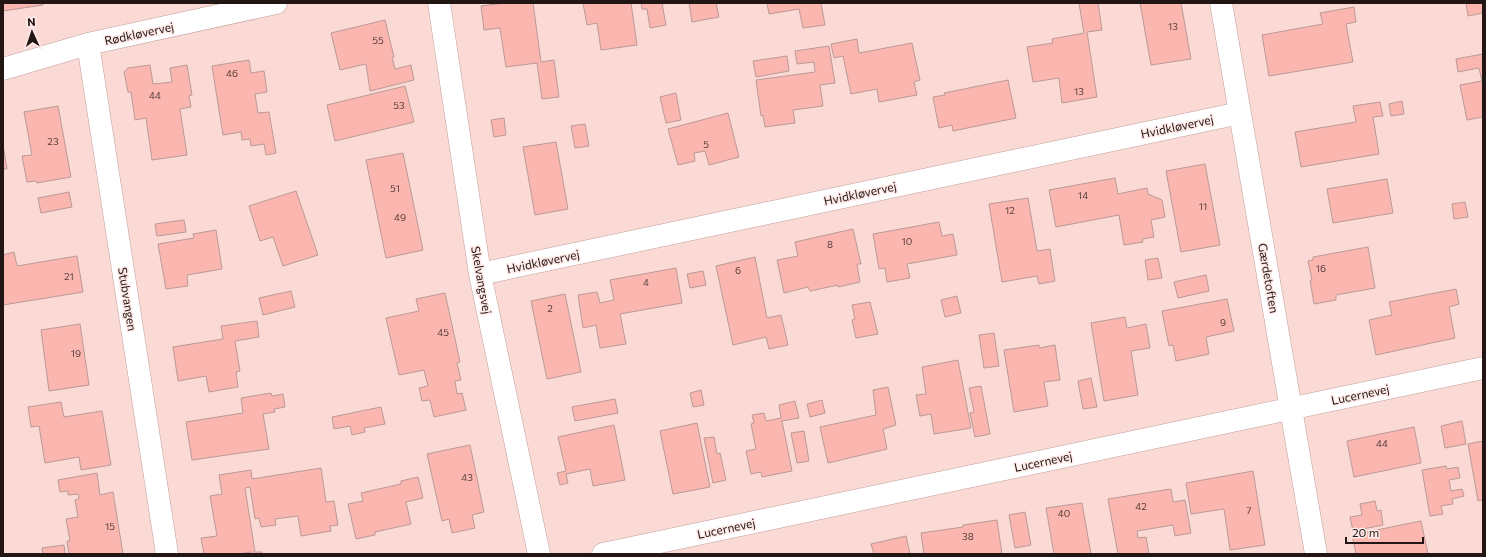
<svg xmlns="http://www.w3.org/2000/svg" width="1486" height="557" viewBox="0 0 1486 557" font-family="Commissioner,sans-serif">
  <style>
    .building { fill: #fab6af; stroke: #ba9a97 }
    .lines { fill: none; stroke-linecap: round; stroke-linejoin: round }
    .minor-casing { stroke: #c09f9c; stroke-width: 23 }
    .minor { stroke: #fff; stroke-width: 22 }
    .labels { text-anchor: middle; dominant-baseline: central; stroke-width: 3; stroke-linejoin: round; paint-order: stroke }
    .number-label { font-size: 10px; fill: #583e3c }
    .street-label { font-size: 12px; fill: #221615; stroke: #ffeae7 }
  </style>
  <rect width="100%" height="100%" fill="#fbd9d5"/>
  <path class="building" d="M3,3H42L43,5L3,11Z
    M504,3H533L541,62L554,60L559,97L542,99L537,63L506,67L500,28L484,30L481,6Z
    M583,3H631L637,45L601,50L597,23L587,25Z
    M641,3H662L666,25L650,28L647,9H642Z
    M689,3H716L719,17L692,22Z
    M767,3H821L825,25L803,28L799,9L769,14Z
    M1079,3H1098L1102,30L1087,32L1097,97L1062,103L1059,78L1033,82L1027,47L1053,43L1052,39L1084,33Z
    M1140,3H1181L1191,59L1151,65Z
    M1466,3H1483V13L1468,16Z
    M1354,7L1356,22L1346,24L1353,62L1269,76L1262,35L1323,24L1320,13Z
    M385,20L394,57H392L395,69L411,65L414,80L370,91L366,64L340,70L331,33Z
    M857,39L859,53L912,43L920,80L914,82L917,95L879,102L877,89L851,94L843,56L834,58L831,44Z
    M829,46L835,83L820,85L823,106L793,110L795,123L765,127L763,115L761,116L756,80L815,72L814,62L797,64L795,51Z
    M1483,54V117L1467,120L1460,85L1482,81L1479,68L1458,72L1456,59Z
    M787,56L789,71L756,77L753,61Z
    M249,60L251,73L264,71L267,92L255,94L258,113L269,112L276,153L266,155L264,144L251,146L250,139L242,140L241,132L223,135L212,66Z
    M150,65L153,84L172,82L170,68L187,65L192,95L189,96L191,107L180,109L187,155L152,160L146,118L135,120L131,92H128L124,72L128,68Z
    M1008,80L1016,118L953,131L952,125L939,128L933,97L945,95L944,93Z
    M405,86L414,122L335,141L327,105Z
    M676,93L681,120L666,123L660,97Z
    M1402,101L1404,114L1391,116L1389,104Z
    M1380,102L1383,116L1373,117L1379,154L1301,167L1295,132L1356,122L1353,106Z
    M58,106L71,177L37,183L36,181L27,182L22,156L32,155L24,112Z
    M728,113L739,157L709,165L705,151L694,153L695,161L678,165L668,129Z
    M504,118L506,135L494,137L491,120Z
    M585,124L589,146L575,148L571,126Z
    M556,142L568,209L535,215L523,147Z
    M3,145L7,169H3Z
    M403,153L423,250L386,258L366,160Z
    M1205,164L1220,245L1181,252L1166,171Z
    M1115,178L1118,194L1147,188L1148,194L1162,200L1165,217L1151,220L1154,237L1142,239L1143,242L1124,245L1119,215L1056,227L1049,190Z
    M1387,179L1393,213L1333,223L1327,189Z
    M296,191L318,255L283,266L273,237L260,241L249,206Z
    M69,192L72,207L41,213L38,198Z
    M1028,198L1037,251L1050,249L1055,281L1039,284L1037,276L1002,282L989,204Z
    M1465,202L1468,217L1454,219L1452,204Z
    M184,220L186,232L157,236L155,224Z
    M939,222L942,236L953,234L957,255L907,264L910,278L887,282L885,268L879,269L873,234Z
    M853,229L861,264H857L860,282L838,287V285L810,291L808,287L784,293L777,260L798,256L795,242Z
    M216,230L222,269L187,275L188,286L166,289L158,244L194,238L193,234Z
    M1368,247L1375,288L1336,295V300L1314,304L1310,280H1312L1308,261L1313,260V257Z
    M14,252L17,266L77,256L83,292L3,305V255Z
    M755,257L767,318L781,315L788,345L769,349L766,337L733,345L716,266Z
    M1158,258L1162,278L1148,280L1145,260Z
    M676,268L682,303L620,314L626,344L600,348L596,325L583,328L578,295L597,292L600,303L614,300L610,280Z
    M703,271L706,285L690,288L687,274Z
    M1206,275L1209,291L1178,298L1174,282Z
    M1456,289L1459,304L1449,307L1455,338L1376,355L1369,320L1392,315L1389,302Z
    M291,291L295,307L263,315L259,298Z
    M445,293L460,362L457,363L461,380L455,381L457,394L462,393L466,410L434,417L430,400L422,401L419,388L428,386L424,370L399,375L386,318L419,311L416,299Z
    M565,294L581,372L547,379L531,301Z
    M957,296L961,313L945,317L941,300Z
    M1227,299L1234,331L1206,337L1209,354L1176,361L1173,345L1169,346L1162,311Z
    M870,302L878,334L856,338L852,320L855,319L852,305Z
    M1125,317L1127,328L1146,324L1150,348L1131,351L1138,395L1104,401L1091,323Z
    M257,321L259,337L235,341L240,371L236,372L238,387L209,392L206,376L178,381L173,347L223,339L221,326Z
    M80,324L89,385L49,391L41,330Z
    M994,333L999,366L984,368L979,335Z
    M1039,345V348L1055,345L1060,380L1044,382L1048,406L1014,412L1004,350Z
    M958,360L971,428L934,434L931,414L920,416L916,395L926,394L922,367Z
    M1091,378L1097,407L1083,409L1078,381Z
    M981,386L990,434L975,437L970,413L974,412L969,388Z
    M888,387L896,425L883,429L887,449L828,463L820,427L876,415L873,390Z
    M701,390L704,405L693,407L690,393Z
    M271,393L272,396L283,394L285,407L274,409L275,412L263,414L269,449L192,460L186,422L243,413L241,398Z
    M615,399L618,413L575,421L572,407Z
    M822,400L825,413L810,417L807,404Z
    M795,401L799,418L782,421L792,471L762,477L761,472L751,474L746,451L756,449L751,424L754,423L752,415L764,413L766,421L781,418L779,405Z
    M61,402L64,417L102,411L111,465L81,470L79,457L45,463L39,426L31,427L28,407Z
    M381,407L385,424L364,428L365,432L352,435L350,426L334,429L332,417Z
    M1462,421L1466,444L1445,448L1441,426Z
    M697,423L710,487L673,494L660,431Z
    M614,425L625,480L593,486L590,469L566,474L568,483L560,485L557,473L566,471L558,437Z
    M1414,427L1421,463L1354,477L1347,441Z
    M804,431L809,461L797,463L791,433Z
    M714,437L717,454L720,453L726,480L713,483L704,438Z
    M1483,441V500L1478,501L1468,444Z
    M470,445L484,512L472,515L475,528L452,533L449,519L442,521L427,454Z
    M1446,466L1447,469L1458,467L1460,478L1449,480L1451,491L1462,489L1464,496L1452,499L1453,504L1441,506L1443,514L1430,516L1422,470Z
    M321,468L326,502L334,501L338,525L330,526L331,531L301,536L298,516L275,519L276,525L261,527L259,518L255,519L250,487L245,488L255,552H262V554H251V552L239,554H204L201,538L217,536L210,496L222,494L219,475L251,470L252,479Z
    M1253,471L1265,545L1230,550L1224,509L1191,514L1186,483Z
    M97,473L100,495L113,492L123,554H69L67,541H70L66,519L78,517L75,500L79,499L78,494L68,495V491L60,492L58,480Z
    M418,477L423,498L406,502L411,524L375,532V535L356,539L348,504L363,501L361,493L401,484V481Z
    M1171,489L1173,502L1185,500L1191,533L1175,536L1173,525L1137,531L1138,538L1146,537L1149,554H1118L1108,499Z
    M1375,501L1377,511L1381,510L1383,525L1353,531L1350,517L1362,515L1360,504Z
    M1082,503L1091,554H1054L1046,508Z
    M1025,512L1031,545L1015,548L1009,515Z
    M997,520L1002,554H924L921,533L963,527V525Z
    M1421,521L1428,554H1356L1352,535Z
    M906,536L910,554H874L871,544Z
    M64,545L65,554H43L42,548Z"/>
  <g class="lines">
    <g class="minor-casing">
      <path id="minor" d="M439,3L480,274L539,554
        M1221,3L1316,554
        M88,44L167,554
        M3,69L88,44L276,3
        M480,274L1240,113
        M603,554L1483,368"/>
    </g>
    <use href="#minor" class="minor"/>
  </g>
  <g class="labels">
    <g class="number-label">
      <text x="1173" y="26">13</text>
      <text x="378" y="40">55</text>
      <text x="232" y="73">46</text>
      <text x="1079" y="91">13</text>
      <text x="155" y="95">44</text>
      <text x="399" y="105">53</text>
      <text x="53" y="141">23</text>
      <text x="706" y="144">5</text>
      <text x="395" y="188">51</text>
      <text x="1083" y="195">14</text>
      <text x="1203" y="206">11</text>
      <text x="1010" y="210">12</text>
      <text x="400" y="217">49</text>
      <text x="907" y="241">10</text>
      <text x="830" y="244">8</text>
      <text x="1321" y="268">16</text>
      <text x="738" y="270">6</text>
      <text x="69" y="276">21</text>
      <text x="646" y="282">4</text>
      <text x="550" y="308">2</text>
      <text x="1223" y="322">9</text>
      <text x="443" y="332">45</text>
      <text x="76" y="353">19</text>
      <text x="1382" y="443">44</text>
      <text x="467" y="477">43</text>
      <text x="1141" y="506">42</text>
      <text x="1249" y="510">7</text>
      <text x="1064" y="513">40</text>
      <text x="110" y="526">15</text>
      <text x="968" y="536">38</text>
    </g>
    <g class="street-label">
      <text transform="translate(139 33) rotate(-12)">Rødkløvervej</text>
      <text transform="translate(1177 126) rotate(-12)">Hvidkløvervej</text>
      <text transform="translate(860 193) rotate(-12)">Hvidkløvervej</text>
      <text transform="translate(543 261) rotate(-12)">Hvidkløvervej</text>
      <text transform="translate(1269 278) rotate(80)">Gærdetoften</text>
      <text transform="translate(482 280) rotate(80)">Skelvangsvej</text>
      <text transform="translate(128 299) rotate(81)">Stubvangen</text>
      <text transform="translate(1360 394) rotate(-12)">Lucernevej</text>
      <text transform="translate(1043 461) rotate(-12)">Lucernevej</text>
      <text transform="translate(726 528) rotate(-12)">Lucernevej</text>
    </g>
  </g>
  <rect width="1486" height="557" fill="none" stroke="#221615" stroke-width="8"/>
  <g transform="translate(32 32) rotate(357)" stroke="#ffeae7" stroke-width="3" paint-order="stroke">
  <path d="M0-3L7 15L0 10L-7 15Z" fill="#221615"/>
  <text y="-6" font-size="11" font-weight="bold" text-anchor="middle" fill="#221615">N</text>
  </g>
  <path d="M1346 537v6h77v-6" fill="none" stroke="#221615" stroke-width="2"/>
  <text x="1352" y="537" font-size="12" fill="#221615" stroke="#ffeae7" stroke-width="3" paint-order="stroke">20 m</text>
</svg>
